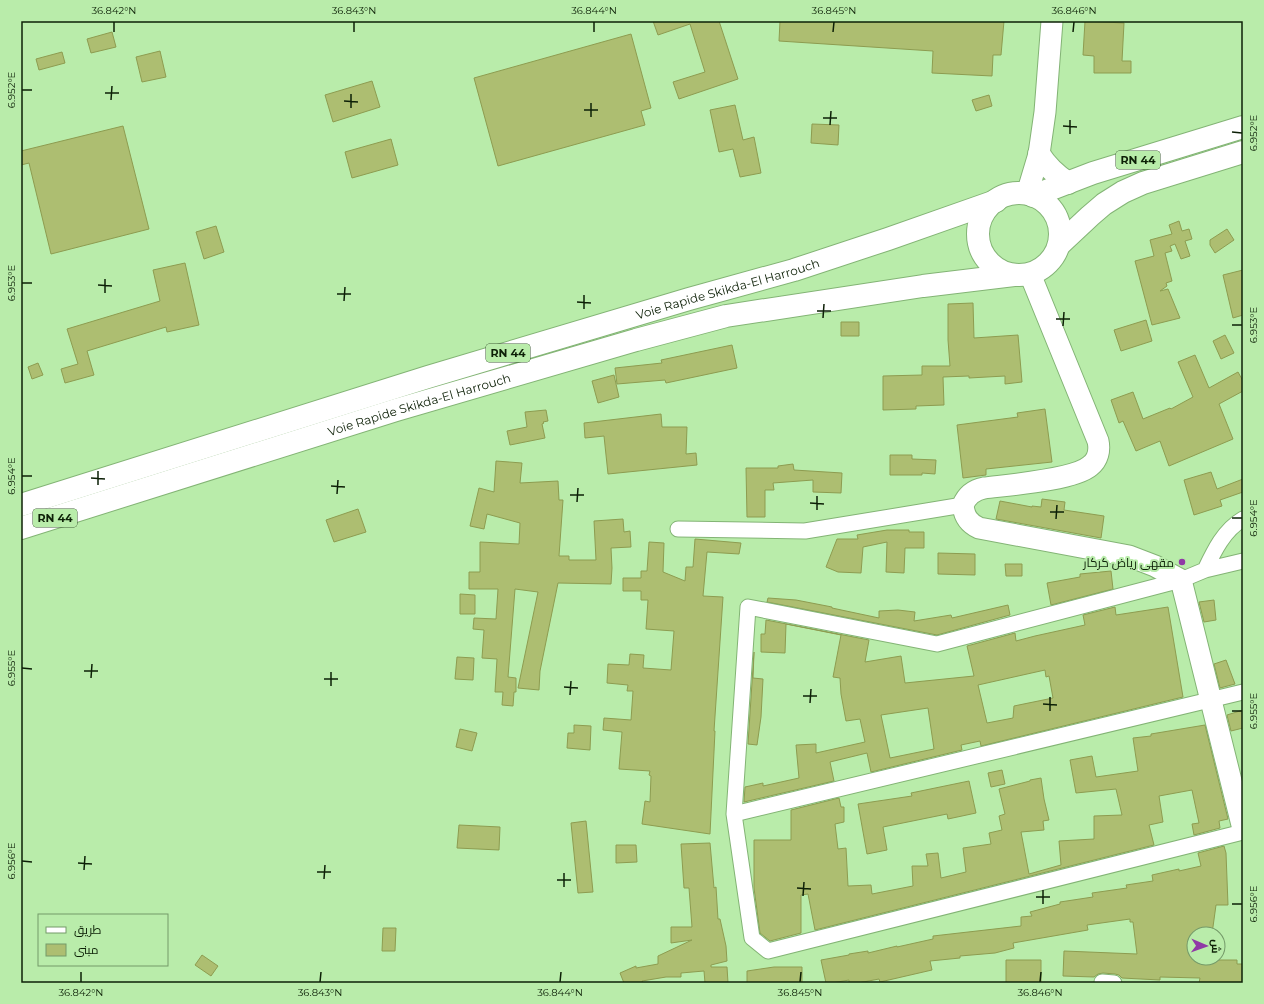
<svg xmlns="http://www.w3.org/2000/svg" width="1264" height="1004" viewBox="0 0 1264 1004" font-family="Montserrat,Cairo,sans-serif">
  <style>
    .building { fill: #adbe71; stroke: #8d9c50; fill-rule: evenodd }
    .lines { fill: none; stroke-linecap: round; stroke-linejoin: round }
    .street-casing { stroke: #83b475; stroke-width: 17 }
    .secondary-casing { stroke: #83b475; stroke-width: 23 }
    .highway-casing { stroke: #83b475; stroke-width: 24 }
    .street { stroke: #fff; stroke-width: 15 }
    .secondary { stroke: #fff; stroke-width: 21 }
    .highway { stroke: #fff; stroke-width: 22 }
    .ticks { fill: none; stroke: #0d2007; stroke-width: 1.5 }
    .poi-dot { fill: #9039a6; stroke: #b9ecaa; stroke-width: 1.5 }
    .labels { text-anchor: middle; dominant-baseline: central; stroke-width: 4; stroke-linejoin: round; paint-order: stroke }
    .shield { fill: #b9ecaa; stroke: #415d38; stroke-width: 1 }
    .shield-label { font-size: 11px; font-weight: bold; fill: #0d2007 }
    .street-label { font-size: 12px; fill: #0d2007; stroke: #b9ecaa }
    .poi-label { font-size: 12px; fill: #0d2007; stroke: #b9ecaa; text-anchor: end }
    .neatline { fill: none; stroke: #0d2007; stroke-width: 1.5 }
    .ticks-label { font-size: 10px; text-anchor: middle; fill: #0d2007 }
  </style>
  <rect width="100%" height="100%" fill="#b9ecaa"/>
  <path class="building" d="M653,21H719L738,79L679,99L673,82L705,72L690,24L658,35Z
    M780,21H1004L1001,55H993L992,76L932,73L933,51L779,41Z
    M1085,21L1124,23L1122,61H1131V73H1094V56L1083,55Z
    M112,32L116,47L91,53L87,39Z
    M631,34L651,108L641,111L645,125L498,166L474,78Z
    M160,51L166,77L142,82L136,57Z
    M62,52L65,63L39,70L36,59Z
    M372,81L380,107L333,122L325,95Z
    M989,95L992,106L976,111L972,100Z
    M735,105L743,140L754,137L761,173L740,177L733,149L719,152L710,110Z
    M812,124L839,125L838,145L811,143Z
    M123,126L149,229L51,254L29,163L21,165V151Z
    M391,139L398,165L352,178L345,152Z
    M1179,221L1182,231L1189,229L1192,239L1185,241L1190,256L1181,259L1175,244L1170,246L1172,251L1165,253L1172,281L1166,283L1167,286L1160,291L1168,289L1180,318L1152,325L1135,261L1154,256L1150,240L1172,234L1169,225Z
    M216,226L224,252L204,259L196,232Z
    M1227,229L1234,240L1215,253L1210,245V240Z
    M185,263L199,325L167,332L166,327L87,351L94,375L65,383L61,369L78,364L67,329L160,301L153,270Z
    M1243,270V315L1233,318L1223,275Z
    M973,303L974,338L1018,335L1022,382L1005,384V376L969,378V376L943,377L944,405L916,406V409L883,410V376L922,375V366H950L948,340V304Z
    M1146,320L1152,341L1121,351L1114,330Z
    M841,322H859V336H841Z
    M1225,335L1234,353L1221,359L1213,341Z
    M732,345L737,368L666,383L665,380L617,384L615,368L662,363L661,360Z
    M1195,355L1209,388L1238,372L1243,381V391L1219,404L1233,439L1169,466L1160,441L1136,451L1123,421L1119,423L1111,400L1133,392L1143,419L1170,408L1171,409L1193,397L1178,362Z
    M38,363L43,375L32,379L28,367Z
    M614,375L619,397L598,403L592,381Z
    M1045,409L1052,462L986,469V475L963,478L957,425L1018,417L1017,413Z
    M546,410L548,421L543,422L544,423L542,424L545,438L510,445L507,431L527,427L525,412Z
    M661,414L662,427H687L686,454L696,453L697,465L608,474L604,436L585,438L584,423Z
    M890,455H912V459L936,460L935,474L922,473V475H890Z
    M496,461L522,463L520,483L558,481L559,500H563L559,556H569V560H596L594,521L623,519L624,532L630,531L631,547L611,548L612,568L611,584L558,583L540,671L539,690L518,688L538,592L515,589L508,677L516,678V692H514L513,706L502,705L503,692H495L497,659L482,658L484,630L473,629L474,618L496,619L498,589H469V572H480V542L519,544L520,523L487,514L484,529L470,526L479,488L494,492Z
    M793,464L794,470L842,473L841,493L813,492V480L773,483L774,490H765V517H747L746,468H778V466Z
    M1211,472L1217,489L1243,479V492L1220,500L1222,506L1194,515L1184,480Z
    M1042,499L1065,502L1064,510L1104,516L1101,538L996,519L1000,501L1032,507V506L1041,507Z
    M358,509L366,532L334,542L326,520Z
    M887,530H909V532H924V548H905L904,573L886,572L887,542L863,547L861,573L838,572L826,567L837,539H858L857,535Z
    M695,539L741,543L739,554L707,552L703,596L723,597L714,731H715L710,834L642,824L645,801L650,802L651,776L649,775L650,771L619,769L622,732L603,730L604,718L631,720L633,691H627L628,685L607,683L608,664L629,665L630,654L644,655L643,668L671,670L674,631L646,629L648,600H641V591H623V578H641V571H647L649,542L664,543L663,572L685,581L686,567H693Z
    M938,553L975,554V575L938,574Z
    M1005,564H1022V576H1006Z
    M1111,571L1113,589L1051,605L1047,583L1080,577V574Z
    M460,594L475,595V614H460Z
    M768,598L796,600L832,607V608L879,618V611L898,610L915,612L914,621L951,615L952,618L1008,605L1010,615L937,635L767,602Z
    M1214,600L1216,620L1204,622L1199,602Z
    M1115,607L1116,615L1168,607L1183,697L981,746L980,741L961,745L962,750L871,772L867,753L830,762L834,781L744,802L745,787L763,783V786L799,778L796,745L816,744V753L865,742L860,719L846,721L841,694L840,678L833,677L841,635L786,624L785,653L761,652V634H765L766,620L869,640L865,662L901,656L905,683L974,676L967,646L1015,633L1016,641L1035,636L1085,625L1083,615ZM1045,670L1046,677L1049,676L1053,698L1014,706L1013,718L987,723L978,685ZM928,708L934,749L890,758L881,715Z
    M754,652L753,678L763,679L761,717L757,745L748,744Z
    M457,657L474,658L473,680L455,679Z
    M1226,660L1235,684L1220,688L1214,664Z
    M1243,710V728L1231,731L1227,715Z
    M574,725L591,726L590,750L567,748L568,733H574Z
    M1205,725L1228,819L1219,821L1220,828L1194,835L1192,824L1199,823L1192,790L1159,796L1163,822L1149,825L1154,845L815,930L808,894L801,895V933L770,941L760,933L754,888V840H791V810L839,798L841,807H844V822L835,824L838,849L846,848L848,886L871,885L872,894L913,886L912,866H928L926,854L938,853L941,878L966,872L963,848L991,844L989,833L1002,830L999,816L1005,814L999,789L1030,781V780L1041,778L1044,799L1049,820L1043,821L1044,830L1021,832L1029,874L1061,865L1059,841L1094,839V816L1122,815L1116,789L1076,793L1070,760L1092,756L1096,777L1138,771L1133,738L1151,736V734Z
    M460,729L477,733L472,751L456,747Z
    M1002,770L1005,784L991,787L988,773Z
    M969,781L976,813L948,819L947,814L883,827L887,850L867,854L858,804L912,796L911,793Z
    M586,821L593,892L578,893L571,823Z
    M459,825L500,827L499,850L457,848Z
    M710,843L714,888L716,887L718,919H720L726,946L727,961L711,965V967H727L728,983H705L704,971L681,973V977H666L642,981L643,983H624L620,973L636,966V968L658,964V956L692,940L671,943V927H692L689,888H684L681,844Z
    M616,845H636L637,862L616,863Z
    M1224,846L1226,853L1228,905H1216L1212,934H1194V958H1210L1209,960H1237V964H1243V983H1199L1200,978L1160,977V980L1122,978L1119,975L1115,974L1103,973L1098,974L1094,977L1063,976L1064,951L1137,954L1133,922H1130V919L1087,925L1088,930L1013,943L1014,948L995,953L960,956V958L930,961L932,970L880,982L879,979L858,983H849V980L832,983H826L821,960L849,955V954L868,951V953L897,946V947L933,939V936L1021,926V917L1032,916L1030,912L1060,904V902L1093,897L1092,893L1127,888L1126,885L1153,881L1152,875L1179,869V871L1201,866L1198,853Z
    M383,928H396L395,951H382Z
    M202,955L218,966L211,976L195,965Z
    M1006,960H1041V983H1006Z
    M774,967H802V983H747V971Z"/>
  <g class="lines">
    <g class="street-casing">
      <path id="street" d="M678,529L805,531L963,505
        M1243,561L1205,570L1181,580L937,644L748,607L734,814L752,938L768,951L1243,832
        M1205,570C1214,551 1224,530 1243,519
        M734,814L1243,692
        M1102,982L1114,983"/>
    </g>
    <g class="secondary-casing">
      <path id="secondary" d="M1027,194L1039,154L1045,112L1052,21
        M1030,274L1098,441C1100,450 1098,460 1090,466C1074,480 1007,485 984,488C974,490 967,495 963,505C964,516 968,523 979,528L1129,556L1155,566L1181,580L1243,829"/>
    </g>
    <g class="highway-casing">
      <g id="highway">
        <path d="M1039,154C1047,167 1056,175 1068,183"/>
        <circle cx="1019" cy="234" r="41"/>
        <path d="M1033,196L1093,173L1243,127"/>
        <path d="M1059,245L1090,216L1104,204L1123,192L1143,183L1243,152"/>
        <path id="s1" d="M21,505L428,377L689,299L794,270L888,239L996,201"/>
        <path id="s2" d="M21,528L396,410L636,340L726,316L923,286L1014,275"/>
      </g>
    </g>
    <use href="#street" class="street"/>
    <use href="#secondary" class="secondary"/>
    <use href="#highway" class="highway"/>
  </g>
  <path class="ticks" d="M114,32V22M354,32V22M594,32V22M833,32L834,22M1073,32L1074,22M22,90H32M105,93H119M111,100L112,86M344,101L358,102M351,108V94M584,110H598M591,117V103M823,118H837M830,125L831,111M1063,126L1077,127M1232,132L1242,133M1070,134V120M22,283H32M98,285L112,286M105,293V279M337,294H351M344,301L345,287M577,302L591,303M584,309V295M817,311H831M823,318L824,304M1056,319H1070M1232,325H1242M1063,326L1064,312M22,476H32M91,478L105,479M98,485V471M331,486L345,487M337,494L338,480M570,495H584M577,502L578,488M810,503L824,504M817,510V496M1050,512H1064M1232,518H1242M1056,519L1057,505M22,668L32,669M84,671H98M91,678L92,664M324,679H338M331,686V672M564,687L578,688M570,695L571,681M803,696H817M810,703L811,689M1043,704L1057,705M1050,711V697M1232,711H1242M22,861L32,862M78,863L92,864M84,870L85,856M317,872H331M324,879L325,865M557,880H571M564,887V873M797,888L811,889M803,896L804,882M1036,897H1050M1043,904V890M1232,904H1242M81,982V972M320,982L321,972M560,982L561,972M800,982L801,972M1040,982L1041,972"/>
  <circle class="poi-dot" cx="1182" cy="562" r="4"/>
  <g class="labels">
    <g class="shield">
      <rect x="1116" y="151" width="44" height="18" rx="3"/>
      <rect x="486" y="344" width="44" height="18" rx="3"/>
      <rect x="33" y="509" width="44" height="18" rx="3"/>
    </g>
    <g class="shield-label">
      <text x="1138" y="160">RN 44</text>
      <text x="508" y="353">RN 44</text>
      <text x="55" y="518">RN 44</text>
    </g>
    <g class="street-label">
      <text stroke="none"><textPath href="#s1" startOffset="739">Voie Rapide Skikda-El Harrouch</textPath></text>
      <text stroke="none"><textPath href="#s2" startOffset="417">Voie Rapide Skikda-El Harrouch</textPath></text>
    </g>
    <g class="poi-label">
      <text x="1174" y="562">مقهى رياض كركار</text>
    </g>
  </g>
  <rect width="1264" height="1004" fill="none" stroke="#b9ecaa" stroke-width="44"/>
  <rect x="38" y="914" width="130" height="52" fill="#b9ecaa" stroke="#749a69"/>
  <rect x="46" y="927" width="20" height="6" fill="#ffffff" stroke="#749a69"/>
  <text x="74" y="934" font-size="12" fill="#0d2007">طريق</text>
  <rect x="46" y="944" width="20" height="12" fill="#adbe71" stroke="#749a69"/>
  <text x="74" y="954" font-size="12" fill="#0d2007">مبنى</text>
  <g transform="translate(1206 946) rotate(92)"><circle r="19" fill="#b9ecaa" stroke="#749a69"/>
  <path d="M0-3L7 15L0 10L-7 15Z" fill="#9039a6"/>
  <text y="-6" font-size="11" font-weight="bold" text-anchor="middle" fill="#0d2007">ش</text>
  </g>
  <rect x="22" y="22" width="1220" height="960" class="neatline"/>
  <g class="ticks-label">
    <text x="114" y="14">36.842°N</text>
    <text x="354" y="14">36.843°N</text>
    <text x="594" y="14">36.844°N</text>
    <text x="834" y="14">36.845°N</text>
    <text x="1074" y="14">36.846°N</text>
    <text transform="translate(11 90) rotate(-90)" y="4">6.952°E</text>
    <text transform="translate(1253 133) rotate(-90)" y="4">6.952°E</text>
    <text transform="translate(11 283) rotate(-90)" y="4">6.953°E</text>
    <text transform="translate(1253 325) rotate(-90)" y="4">6.953°E</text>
    <text transform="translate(11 476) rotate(-90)" y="4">6.954°E</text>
    <text transform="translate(1253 518) rotate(-90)" y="4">6.954°E</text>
    <text transform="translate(11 668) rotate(-90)" y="4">6.955°E</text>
    <text transform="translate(1253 711) rotate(-90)" y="4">6.955°E</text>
    <text transform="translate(11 861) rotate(-90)" y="4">6.956°E</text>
    <text transform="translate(1253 904) rotate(-90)" y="4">6.956°E</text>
    <text x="81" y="996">36.842°N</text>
    <text x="320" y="996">36.843°N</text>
    <text x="560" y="996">36.844°N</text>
    <text x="800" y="996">36.845°N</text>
    <text x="1040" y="996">36.846°N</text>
  </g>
</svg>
